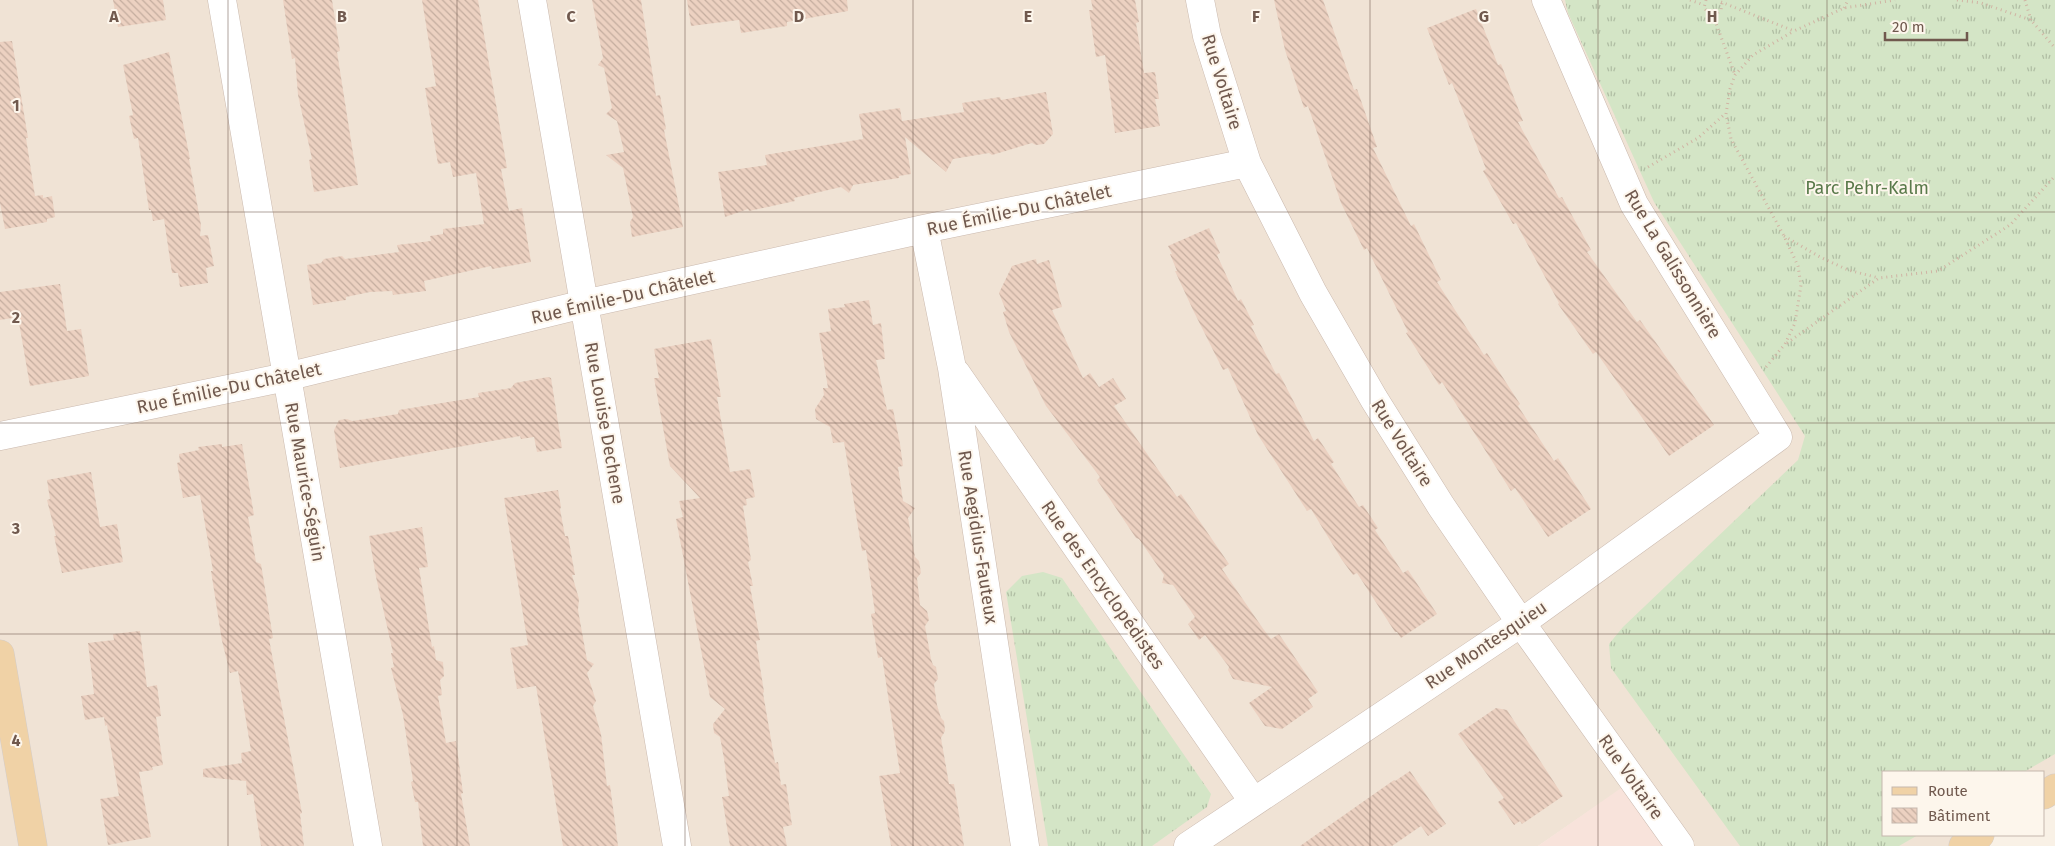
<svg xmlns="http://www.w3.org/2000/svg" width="2055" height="846" viewBox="0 0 2055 846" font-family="'Fira Sans',sans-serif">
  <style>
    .residential { fill: #f0e3d5 }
    .commercial { fill: #f8e3db }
    .grass { fill: url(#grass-tufts) }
    .building { fill: url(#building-back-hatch) }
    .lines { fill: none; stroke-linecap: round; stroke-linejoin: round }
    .minor-casing { stroke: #cab9ae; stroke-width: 29 }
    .major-casing { stroke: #d4cdca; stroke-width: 29 }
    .path { stroke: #d0b4a4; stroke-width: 3; stroke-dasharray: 1 4; stroke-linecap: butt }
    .minor { stroke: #fff; stroke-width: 28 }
    .major { stroke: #f0d2a6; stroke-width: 28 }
    .grid { fill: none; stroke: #70594e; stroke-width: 1; stroke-opacity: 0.55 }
    .labels { text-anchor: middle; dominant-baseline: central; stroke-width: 4; stroke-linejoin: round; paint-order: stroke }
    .street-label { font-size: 18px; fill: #70594e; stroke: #fdf6ec }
    .park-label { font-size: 18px; fill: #5a7a4b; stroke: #fdf6ec }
    .grid-label { font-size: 16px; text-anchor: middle; font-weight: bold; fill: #70594e; stroke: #fdf6ec; stroke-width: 4; stroke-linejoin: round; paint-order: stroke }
  </style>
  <defs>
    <pattern id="grass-tufts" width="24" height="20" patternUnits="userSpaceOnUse" patternTransform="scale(1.25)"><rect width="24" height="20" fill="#d4e5c6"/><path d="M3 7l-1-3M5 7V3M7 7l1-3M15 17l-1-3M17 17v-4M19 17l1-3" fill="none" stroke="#b0bda3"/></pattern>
    <pattern id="building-back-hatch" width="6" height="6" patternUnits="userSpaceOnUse" patternTransform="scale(1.25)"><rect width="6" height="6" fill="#ecd1c1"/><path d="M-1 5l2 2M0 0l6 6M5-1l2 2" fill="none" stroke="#c4ad9f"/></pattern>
  </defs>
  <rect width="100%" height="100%" fill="#f9f1e6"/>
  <path class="residential" d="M0,0H2055V788L2044,795V772H1884V835H1980L1963,846H1680L1634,780L1538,846H0Z"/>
  <path class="commercial" d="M1634,779L1680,846H1538Z"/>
  <path class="grass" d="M1565,0H2055V754L2024,772H1884V835H1918L1899,846H1740L1611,668L1609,644L1623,627L1798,460L1805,436L1654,202L1568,13Z
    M1043,572L1062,578L1211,794L1207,807L1152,846H1048L1006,592L1022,576Z"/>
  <path class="building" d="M113,0H163L166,20L118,27Z
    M283,0H332L340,51L337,52L358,185L314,192L309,160L312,159L298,95L295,58L292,59Z
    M422,0H478L507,168L501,169L509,211L522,208L531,262L492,269L491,266L424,281L426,291L393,295L392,291L370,292L346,297V300L313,305L307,265L321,263L324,259L342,256L345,259L399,252L397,245L431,241L430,236L443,234V229L484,224L476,173L453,177L450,162L438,164L425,88L436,86Z
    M592,0H641L656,96L660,95L666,129L664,130L683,227L632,237L630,222L633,217L623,168L606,155L624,152L617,121L606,114L612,108L604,68L598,65L603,58Z
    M687,0H847L848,11L787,22V26L741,33L739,20L691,26Z
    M1091,0H1135L1139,22L1136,23L1144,73L1155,72L1159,99H1155L1160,126L1115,133L1105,55L1096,57L1089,10H1093Z
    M1274,0H1323L1354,90L1357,89L1377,147L1373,148L1411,226L1414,224L1441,280L1437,282L1484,355L1487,353L1520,404L1518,406L1554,461L1558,458L1591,509L1548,537L1515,488L1511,491L1442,382L1439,385L1406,333L1408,332L1367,248L1364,250L1341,203L1308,106L1304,108L1285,50Z
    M1476,9L1498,65L1501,64L1523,121L1518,122L1559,198L1562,197L1591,250L1587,252L1637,322L1640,320L1714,425L1669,456L1596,352L1593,354L1558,304L1559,303L1516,223L1513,224L1483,171L1486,169L1452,83L1449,85L1427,28Z
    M12,41L28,138H26L35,196L43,195V198L52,196L55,217L47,219V222L5,229L0,203V42Z
    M169,52L190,159H189L201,225L200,236L208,235L214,266L206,268L208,283L180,287L178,273H172L164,219L153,221L151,210H149L138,138L134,139L129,116L133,115L123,65Z
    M1046,92L1053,134L1044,144L1036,145L1032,143L992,155L989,153L953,159L946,172L905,137L911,174L899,176V178L853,185L849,193L841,187L794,198L795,201L749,211L748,209L725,217L718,172L767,165L765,155L863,139L859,114L900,108L902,121L964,112L962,103L1000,97L1001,100Z
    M1209,228L1220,253L1217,255L1238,301L1241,299L1254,325L1251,326L1276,374L1279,373L1314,441L1318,438L1334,462L1331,464L1359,507L1363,505L1378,528L1375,530L1403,573L1408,570L1437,614L1401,638L1397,632H1395L1357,573L1353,575L1342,560L1311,509L1307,511L1258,435L1228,368L1223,370L1193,310L1175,271H1177L1170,254H1172L1168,246Z
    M1036,259L1037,264L1049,260L1062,307L1052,310L1083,378L1090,373L1099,387L1113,378L1126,399L1114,406L1177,497L1181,494L1229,564L1222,569L1264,630L1271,639L1279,634L1318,692L1308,699L1313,707L1282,729L1265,726L1249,703L1272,687L1233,679L1228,670L1229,667L1205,635L1199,640L1188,624L1195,617L1173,585L1162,583L1164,575L1139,539L1136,538L1097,480L1100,477L1046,406L1009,332L1003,312L1006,311L999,293L1012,266Z
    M60,284L67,331L81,329L89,376L30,386L18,317L0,320V292Z
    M869,300L873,325L881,323L885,359L876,360L887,410L893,409L900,444L903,466L898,467L903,501L915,508L908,518L915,557L919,561L921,573L917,578L920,605L927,611L929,620L925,626L931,659L933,665L936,667L938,679L934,684L937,705L941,718L944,721L945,731L941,738L949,784H954L964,846H891L879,776L900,773L882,657L878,658L871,614L875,613L866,550L862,551L844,442L833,443L830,427L816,419L815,409L824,395L823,388H828L819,333L831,331L828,309L845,307L844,304Z
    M711,339L721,397H717L730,472L750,469L755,497L746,499L747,505L743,506L751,560L748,562L753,586H750L760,640L756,641L764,692L763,693L775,763L778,762L781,785L786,784L792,825L783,827L787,846H730L722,797L729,796L724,759L720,737L714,733L713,724L725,709L710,697L676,519L683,517L679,501L700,498L670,466L654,378H659L654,349Z
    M548,377L551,378L562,448L537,452L534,437L521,439L520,436L340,468L334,430L339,420L347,419L352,421L398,414L399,410L479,397L478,393L511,388L515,383Z
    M222,444V447L242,444L254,515L248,517L256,562L261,564L273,638L269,639L302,813L300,814L304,846H261L253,794L247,795L246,781L203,777V769L242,763L241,753L251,751L238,671L230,673L222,641L211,571H213L200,495L183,498L177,463L180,462L179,454L199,450L198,447Z
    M91,472L100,527L117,524L123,562L62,573L54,536H56L47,500L50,499L47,480Z
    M558,490L561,507L560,509L565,536H568L575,575H572L579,599L578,610L587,660L594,664L587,673L596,701L593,706L601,734L607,786L610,785L618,846H563L536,686L517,689L510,648L528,645L504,498Z
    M422,527L428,567L419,568L432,647L434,646L436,660L443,662L444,676L440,680L442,695L438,696L446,743L456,741L463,793L461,794L470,846H423L418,802H415L411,782L413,781L403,715L391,668L394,667L391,653H393L376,577L369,536Z
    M140,631L147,687L157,685L161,716L156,717L163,765L152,767L153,770L139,772L151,837L108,845L100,799L119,796L107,725L105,726L104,717L85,720L81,696L94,694L88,643L114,640L113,634Z
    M1496,708L1507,710L1563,796L1522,824L1520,821L1514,825L1498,802L1504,798L1458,734Z
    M1410,771L1446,824L1428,836L1421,826L1392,846H1300L1394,780L1395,781Z"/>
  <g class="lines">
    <g class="minor-casing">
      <path id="minor" d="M222,0L368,846
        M532,0L677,846
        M1200,0L1207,36L1247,163L1313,293L1374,399L1441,506L1521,623L1680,846
        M924,229L952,368L1025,846
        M956,373L1253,801
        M0,436L286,377L584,304L924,229L1247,163
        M1188,846L1521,623L1778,437L1634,204L1546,0"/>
    </g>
    <g class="major-casing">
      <path id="major" d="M0,654L33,846
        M2044,795L2055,788
        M1963,846L1980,835"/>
    </g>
    <path class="path" d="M1690,0L1704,5
      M1706,0L1704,8L1710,14H1716L1721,10L1722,3
      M1957,0L1981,3L2031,20L2055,48
      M2025,0L2031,20
      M1721,2L1794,31L1844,8L1895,0
      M1844,8L1848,0
      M1713,15L1735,75
      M1648,167L1698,138L1725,114
      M1784,236L1820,257L1848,270L1879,278
      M1787,343L1879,278L1938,271L2010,225L2055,176
      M1766,367L1785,344L1795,323L1801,285L1798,266L1784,236L1731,139L1726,114L1730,89L1735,75L1753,55L1794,31"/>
    <use href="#minor" class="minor"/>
    <use href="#major" class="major"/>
  </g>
  <path class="grid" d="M228,0V846M457,0V846M685,0V846M913,0V846M1142,0V846M1370,0V846M1598,0V846M1827,0V846M0,212H2055M0,423H2055M0,634H2055"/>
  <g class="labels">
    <g class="street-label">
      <text transform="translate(1222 82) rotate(73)">Rue Voltaire</text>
      <text transform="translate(1019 210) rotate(-12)">Rue Émilie-Du Châtelet</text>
      <text transform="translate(1673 264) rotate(59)">Rue La Galissonnière</text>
      <text transform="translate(623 297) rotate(-13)">Rue Émilie-Du Châtelet</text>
      <text transform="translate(229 388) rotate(-12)">Rue Émilie-Du Châtelet</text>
      <text transform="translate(605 423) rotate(80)">Rue Louise Dechene</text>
      <text transform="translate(1402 443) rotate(58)">Rue Voltaire</text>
      <text transform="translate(305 482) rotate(80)">Rue Maurice-Séguin</text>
      <text transform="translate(978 537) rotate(81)">Rue Aegidius-Fauteux</text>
      <text transform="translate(1103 585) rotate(55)">Rue des Encyclopédistes</text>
      <text transform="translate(1486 645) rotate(-34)">Rue Montesquieu</text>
      <text transform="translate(1631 777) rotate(55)">Rue Voltaire</text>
    </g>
    <g class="park-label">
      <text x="1867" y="188">Parc Pehr-Kalm</text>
    </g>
  </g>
  <g class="grid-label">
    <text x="114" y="22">A</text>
    <text x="342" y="22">B</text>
    <text x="571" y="22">C</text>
    <text x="799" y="22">D</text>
    <text x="1028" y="22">E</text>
    <text x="1256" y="22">F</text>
    <text x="1484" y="22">G</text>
    <text x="1712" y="22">H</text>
    <text x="16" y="111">1</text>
    <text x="16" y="323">2</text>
    <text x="16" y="534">3</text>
    <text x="16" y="746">4</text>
  </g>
  <rect x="1882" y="771" width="162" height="65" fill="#fdf6ec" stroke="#c5b7ad"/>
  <rect x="1892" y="787" width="25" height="8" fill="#f0d2a6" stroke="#c5b7ad"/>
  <text x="1928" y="796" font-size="15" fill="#70594e">Route</text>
  <rect x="1892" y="808" width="25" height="15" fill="url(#building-back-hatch)" stroke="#c5b7ad"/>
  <text x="1928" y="821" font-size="15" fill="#70594e">Bâtiment</text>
  <path d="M1885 32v8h82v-8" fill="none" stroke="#70594e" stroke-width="2.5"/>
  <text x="1892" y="32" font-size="15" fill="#70594e" stroke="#fdf6ec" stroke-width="4" paint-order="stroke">20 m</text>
</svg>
